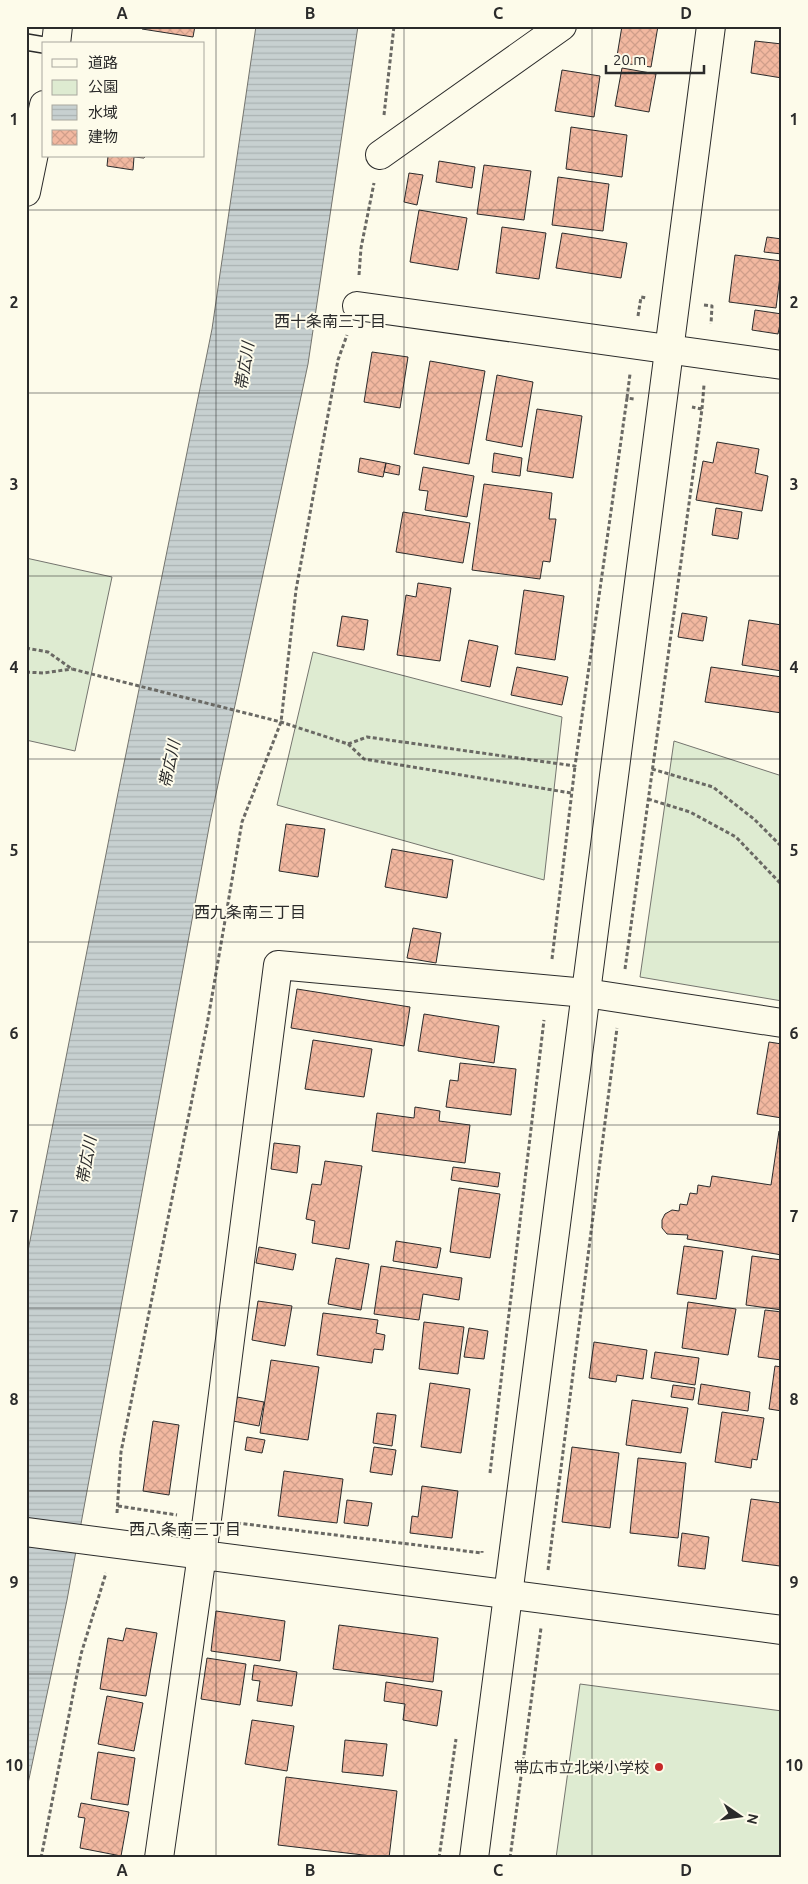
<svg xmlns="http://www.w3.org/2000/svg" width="808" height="1884" viewBox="0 0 808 1884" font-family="Ubuntu,'Noto Sans JP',sans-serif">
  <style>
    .green { fill: #deebd1; stroke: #74746e }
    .water { fill: url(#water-rules); stroke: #74746e }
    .building { fill: url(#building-cross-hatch); stroke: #2b2b2b }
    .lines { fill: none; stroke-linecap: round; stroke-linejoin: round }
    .lane-casing { stroke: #2b2b2b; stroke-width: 18 }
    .street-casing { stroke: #2b2b2b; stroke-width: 30 }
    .secondary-casing { stroke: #2b2b2b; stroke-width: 30 }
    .path { stroke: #6a6964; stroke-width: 3; stroke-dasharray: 4 2.5; stroke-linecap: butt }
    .lane { stroke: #fdfbea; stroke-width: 15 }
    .street { stroke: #fdfbea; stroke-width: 28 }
    .secondary { stroke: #fdfbea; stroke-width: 28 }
    .grid { fill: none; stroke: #2b2b2b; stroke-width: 1; stroke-opacity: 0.55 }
    .poi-dot { fill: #c62828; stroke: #fdfbea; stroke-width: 2 }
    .labels { text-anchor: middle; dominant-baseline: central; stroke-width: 4; stroke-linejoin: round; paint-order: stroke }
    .poi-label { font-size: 15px; fill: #2b2b2b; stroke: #fdfbea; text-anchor: end }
    .neighbourhood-label { font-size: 16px; fill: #2b2b2b; stroke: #fdfbea }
    .water-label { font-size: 16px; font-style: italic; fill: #2b2b2b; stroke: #fdfbea }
    .neatline { fill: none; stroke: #2b2b2b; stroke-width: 2 }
    .grid-label { font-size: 16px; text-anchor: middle; font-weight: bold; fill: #2b2b2b }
  </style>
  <defs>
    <pattern id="water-rules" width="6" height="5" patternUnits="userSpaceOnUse" patternTransform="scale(1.25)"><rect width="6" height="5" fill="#c7d0d0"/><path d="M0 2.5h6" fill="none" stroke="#abb3b3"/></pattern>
    <pattern id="building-cross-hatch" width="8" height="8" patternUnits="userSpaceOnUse" patternTransform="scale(1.25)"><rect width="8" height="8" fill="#f2b8a0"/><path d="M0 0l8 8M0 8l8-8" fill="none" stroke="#d09e8a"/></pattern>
  </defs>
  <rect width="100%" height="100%" fill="#fdfbea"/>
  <path class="green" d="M26,558L112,577L75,751L26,740Z
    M313,652L562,717L544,880L277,805Z
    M674,741L782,776V1001L640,977Z
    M580,1684L782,1711V1858H556Z"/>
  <path class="water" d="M256,26H358L308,364L210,822L67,1600L26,1793V1261L118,793L212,329Z"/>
  <path class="building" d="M143,26H195L193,37L142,29Z
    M622,26H658L651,67L616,62Z
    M755,41L782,44V78L751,73Z
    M622,68L656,74L649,112L615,106Z
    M562,70L600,76L594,117L555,111Z
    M571,127L627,135L622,177L566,169Z
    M108,156H146L144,158L134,157L133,170L107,166Z
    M439,161L475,167L472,188L436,182Z
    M484,165L531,171L524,220L477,214Z
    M409,173L423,175L417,205L404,202Z
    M558,177L609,184L603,231L552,225Z
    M419,210L467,218L458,270L410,262Z
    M502,227L546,233L539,279L496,273Z
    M562,233L627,243L621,278L556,268Z
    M767,237L782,239V254L764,252Z
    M735,255L782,261L776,308L729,302Z
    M755,310L782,314L778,334L752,330Z
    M372,352L408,357L400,408L364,402Z
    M430,361L485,371L469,464L414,454Z
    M497,375L533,382L522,447L486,440Z
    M537,409L582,416L573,478L527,471Z
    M717,442L759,449L755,473L768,476L762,511L696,500L703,461L713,463Z
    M494,453L522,458L520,476L492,472Z
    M360,458L386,463L383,477L358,472Z
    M386,463L400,466L399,475L384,472Z
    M423,467L474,476L467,517L425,510L428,491L419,490Z
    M484,484L552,493L549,519H556L550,562L543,561L540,579L472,570Z
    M716,508L742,512L738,539L712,535Z
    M403,512L470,523L463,563L396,552Z
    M418,583L451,588L440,661L397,655L406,595L416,597Z
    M524,590L564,596L555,660L515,654Z
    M682,613L707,617L703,641L678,637Z
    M342,616L368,620L364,650L337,646Z
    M749,620L782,625V671L742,665Z
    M469,640L498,646L490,687L461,681Z
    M517,667L568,677L562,705L511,695Z
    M711,667L782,677V713L705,702Z
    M286,824L325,829L318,877L279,871Z
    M392,849L453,860L447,898L385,887Z
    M413,928L441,933L436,963L407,958Z
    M297,989L410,1007L404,1046L291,1028Z
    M424,1014L499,1026L494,1063L418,1051Z
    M313,1040L372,1049L364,1097L305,1089Z
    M769,1042L782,1044V1118L757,1114Z
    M460,1063L516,1069L511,1115L446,1107L450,1080L458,1081Z
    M415,1107L440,1111L439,1121L470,1125L465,1163L372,1151L377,1113L414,1118Z
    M779,1131L782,1132V1255L687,1239L688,1235L667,1234L662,1228V1220L665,1214L672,1210L679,1211L680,1204L687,1205L690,1193L697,1194L698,1185L710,1187L712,1176L771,1185Z
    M274,1143L300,1146L297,1173L271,1169Z
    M325,1161L362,1166L349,1249L312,1243L315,1221L306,1219L312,1184L321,1185Z
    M453,1167L500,1173L498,1187L451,1180Z
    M459,1188L500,1194L490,1258L450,1252Z
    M396,1241L441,1248L437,1268L393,1261Z
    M684,1246L723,1251L716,1299L677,1294Z
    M259,1247L296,1254L293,1270L256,1263Z
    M752,1256L782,1260V1310L746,1305Z
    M336,1258L369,1264L361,1310L328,1304Z
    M381,1266L462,1278L459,1300L423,1294L419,1320L374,1314Z
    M258,1301L292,1306L285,1346L252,1340Z
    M688,1302L736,1309L728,1355L682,1348Z
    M765,1310L782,1312V1360L758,1357Z
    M323,1313L378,1320L376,1333L385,1335L383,1350L374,1349L372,1363L317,1355Z
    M424,1322L464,1327L458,1374L419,1369Z
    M469,1328L488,1331L484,1359L464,1357Z
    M594,1342L647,1350L643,1379L617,1375L616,1382L589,1378Z
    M655,1352L699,1358L695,1385L651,1378Z
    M271,1360L319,1367L308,1440L260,1433Z
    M775,1366L782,1367V1411L769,1409Z
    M430,1383L470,1389L461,1453L421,1447Z
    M701,1384L750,1392L748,1411L698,1404Z
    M673,1385L695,1388L693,1400L671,1397Z
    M237,1397L264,1402L259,1426L233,1421Z
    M632,1400L688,1408L681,1453L626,1445Z
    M722,1412L764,1418L757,1460L752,1459L751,1468L715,1462Z
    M377,1413L396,1415L392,1446L373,1443Z
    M153,1421L179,1425L169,1495L143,1491Z
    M247,1437L265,1440L262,1453L245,1450Z
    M374,1447L396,1450L392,1475L370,1472Z
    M572,1447L619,1453L610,1528L562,1522Z
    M638,1458L686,1463L678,1538L630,1533Z
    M284,1471L343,1479L337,1523L278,1516Z
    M422,1486L458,1491L452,1538L410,1533L412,1516L418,1517Z
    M751,1499L782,1503L780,1566L742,1561Z
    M347,1500L372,1503L368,1526L344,1523Z
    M682,1533L709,1537L705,1569L678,1566Z
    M216,1611L285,1621L280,1661L211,1651Z
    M339,1625L438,1638L433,1682L333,1669Z
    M126,1628L157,1633L146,1696L100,1689L108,1638L123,1641Z
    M207,1658L246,1664L240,1705L201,1699Z
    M254,1665L297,1672L292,1706L257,1701L260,1681L252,1680Z
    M386,1682L442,1691L437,1726L403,1720L405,1704L384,1701Z
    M107,1696L143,1703L134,1751L98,1744Z
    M252,1720L294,1726L287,1771L245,1764Z
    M345,1740L387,1744L383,1776L342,1772Z
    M98,1752L135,1758L128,1805L91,1799Z
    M286,1777L397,1791L389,1858L278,1845Z
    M81,1803L129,1812L121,1856L80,1848L85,1818L78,1817Z"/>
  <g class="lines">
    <g class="lane-casing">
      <path id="lane" d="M26,42L44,45"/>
    </g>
    <g class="street-casing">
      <path id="street" d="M56,44L58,26
        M380,155L562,26
        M26,192L44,105
        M357,306L782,365
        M26,1532L782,1630
        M159,1858L207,1519L278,965L586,993L782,1023"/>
    </g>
    <g class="secondary-casing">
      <path id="secondary" d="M474,1858L711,26"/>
    </g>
    <path class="path" d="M384,115L394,26
      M359,275L361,248L374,183
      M704,305L712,306L711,324
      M638,316L641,297L646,298
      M627,398L630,374
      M702,409L704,385
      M26,648L48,652L72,669L281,722L348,744L367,737L575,766L627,398L634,399
      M26,672L43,673L72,669
      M348,744L364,759L571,793
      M652,769L713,787L754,819L782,847
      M648,799L690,812L736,837L782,885
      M552,959L575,766
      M625,969L702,409L692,407
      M490,1473L544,1020
      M118,1506L177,1515
      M117,1513L121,1452L207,1025L242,822L281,722L296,590L338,360L347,335
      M237,1523L482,1553V1551
      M548,1570L617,1028
      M41,1858L81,1654L106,1573
      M439,1858L456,1739
      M510,1858L541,1628"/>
    <use href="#lane" class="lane"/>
    <use href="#street" class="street"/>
    <use href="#secondary" class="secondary"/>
  </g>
  <path class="grid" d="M216,26V1858M404,26V1858M592,26V1858M26,210H782M26,393H782M26,576H782M26,759H782M26,942H782M26,1125H782M26,1308H782M26,1491H782M26,1674H782"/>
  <circle class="poi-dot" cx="659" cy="1767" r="5"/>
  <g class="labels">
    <g class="poi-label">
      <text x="649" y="1767">帯広市立北栄小学校</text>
    </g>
    <g class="neighbourhood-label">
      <text x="330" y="321">西十条南三丁目</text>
      <text x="250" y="912">西九条南三丁目</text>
      <text x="185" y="1529">西八条南三丁目</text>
    </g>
    <g class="water-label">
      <text transform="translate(244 366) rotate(-81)">帯広川</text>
      <text transform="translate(169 764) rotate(-78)">帯広川</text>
      <text transform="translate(86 1160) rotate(-80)">帯広川</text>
    </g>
  </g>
  <rect width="808" height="1884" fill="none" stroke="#fdfbea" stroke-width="55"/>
  <rect x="42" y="42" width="162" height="115" fill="#fdfbea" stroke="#a9a89e"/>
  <rect x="52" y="59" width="25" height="8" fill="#fdfbea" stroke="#a9a89e"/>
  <text x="88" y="68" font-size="15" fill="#2b2b2b">道路</text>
  <rect x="52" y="80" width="25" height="15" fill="#deebd1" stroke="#a9a89e"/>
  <text x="88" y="92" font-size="15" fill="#2b2b2b">公園</text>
  <rect x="52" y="105" width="25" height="15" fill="url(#water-rules)" stroke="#a9a89e"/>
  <text x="88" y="118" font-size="15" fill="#2b2b2b">水域</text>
  <rect x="52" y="130" width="25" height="15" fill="url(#building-cross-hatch)" stroke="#a9a89e"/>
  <text x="88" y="142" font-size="15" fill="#2b2b2b">建物</text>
  <g transform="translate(740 1816) rotate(103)" stroke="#fdfbea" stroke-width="4" paint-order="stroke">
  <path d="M0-4L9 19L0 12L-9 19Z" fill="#2b2b2b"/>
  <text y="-8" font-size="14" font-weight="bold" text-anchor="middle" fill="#2b2b2b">N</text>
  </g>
  <path d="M606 65v8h98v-8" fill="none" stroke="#2b2b2b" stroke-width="2.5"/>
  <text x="613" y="65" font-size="15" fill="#2b2b2b" stroke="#fdfbea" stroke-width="4" paint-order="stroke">20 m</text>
  <rect x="28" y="28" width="752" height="1828" class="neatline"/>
  <g class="grid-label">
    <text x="122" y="19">A</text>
    <text x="310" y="19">B</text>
    <text x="498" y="19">C</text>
    <text x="686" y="19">D</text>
    <text x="14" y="125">1</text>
    <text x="794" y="125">1</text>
    <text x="14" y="308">2</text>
    <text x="794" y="308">2</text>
    <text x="14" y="490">3</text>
    <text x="794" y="490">3</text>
    <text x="14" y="673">4</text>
    <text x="794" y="673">4</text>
    <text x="14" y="856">5</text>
    <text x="794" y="856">5</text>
    <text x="14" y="1039">6</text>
    <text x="794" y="1039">6</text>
    <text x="14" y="1222">7</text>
    <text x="794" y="1222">7</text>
    <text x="14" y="1405">8</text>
    <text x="794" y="1405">8</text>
    <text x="14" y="1588">9</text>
    <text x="794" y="1588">9</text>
    <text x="14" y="1771">10</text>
    <text x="794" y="1771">10</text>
    <text x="122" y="1876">A</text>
    <text x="310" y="1876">B</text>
    <text x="498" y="1876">C</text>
    <text x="686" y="1876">D</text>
  </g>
</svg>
